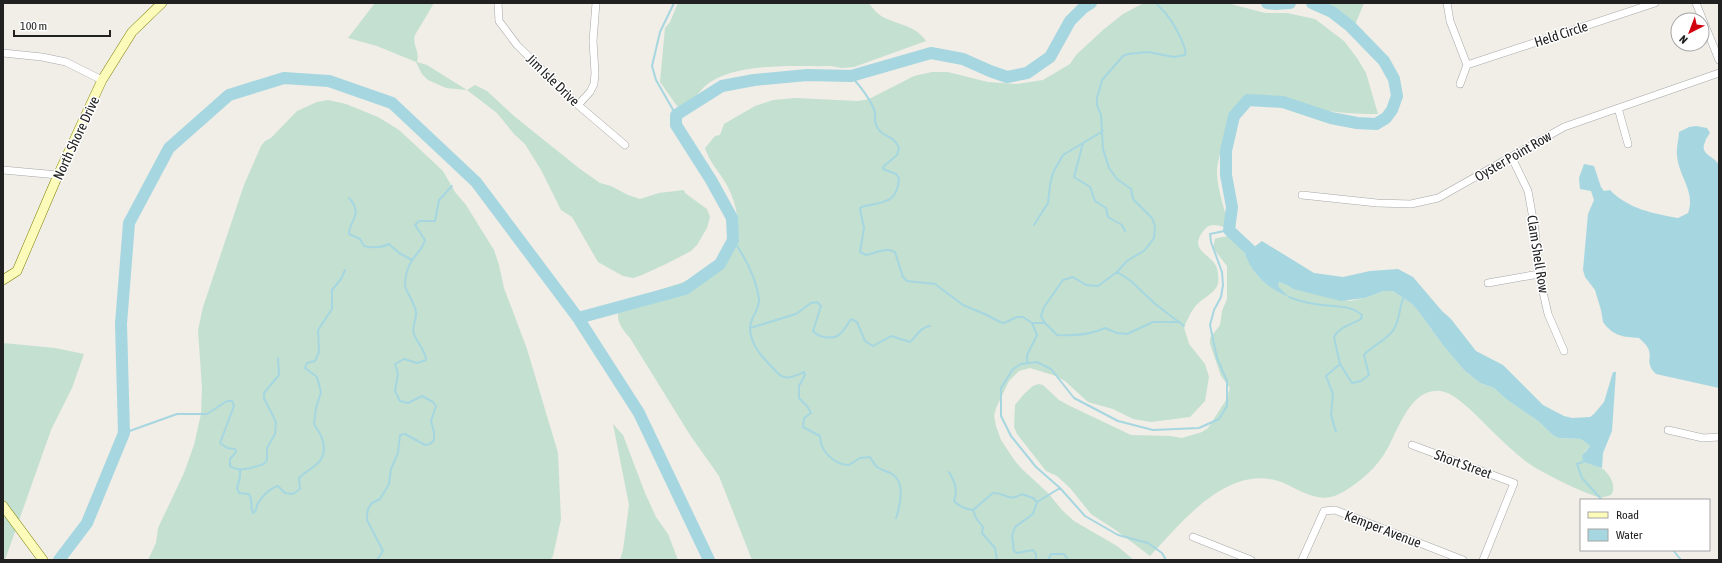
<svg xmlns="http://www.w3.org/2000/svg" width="1722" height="563" viewBox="0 0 1722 563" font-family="'Asap Condensed',sans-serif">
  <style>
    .wetland { fill: #c3e0d1 }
    .water { fill: #a6d7e0 }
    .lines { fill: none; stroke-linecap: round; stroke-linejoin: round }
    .stream { stroke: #a6d7e0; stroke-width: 2 }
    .river { stroke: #a6d7e0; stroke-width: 12 }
    .street-casing { stroke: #a8a8a8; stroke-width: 8 }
    .secondary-casing { stroke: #7b7f00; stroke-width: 10 }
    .street { stroke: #fff; stroke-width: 7 }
    .secondary { stroke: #fcfbba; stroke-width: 9 }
    .labels { text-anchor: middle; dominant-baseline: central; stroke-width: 3; stroke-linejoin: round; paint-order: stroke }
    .street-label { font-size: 14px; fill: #212121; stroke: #fff }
  </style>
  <rect width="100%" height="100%" fill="#f1ede7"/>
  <path class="wetland" d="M375,3H434L415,35C412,46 420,50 417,62L427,65L467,90L475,85L487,91L514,116L580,169L600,183L611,186L628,195L640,199L659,193L684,190L685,193L707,209L710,217L707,228L697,245L691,251L670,262L642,275L633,278L623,276L598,262L572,217L561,210L541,170L525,144L514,134L497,113L467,90L446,88L428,80L422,74L416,62L377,46L348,38Z
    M678,3H869C873,9 878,15 885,18C900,25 916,26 926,41L854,67L842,68L831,66C795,67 732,61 704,87C696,95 690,105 682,113L660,82L665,28L670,22Z
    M1144,3H1227L1265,13H1287L1315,19L1344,41L1357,58L1366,73L1378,114C1357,114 1337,113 1317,109C1302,105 1286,97 1270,99C1259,100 1245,107 1238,116C1229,127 1217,157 1217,172C1217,188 1224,207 1228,223L1224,227C1216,225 1210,223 1204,230C1187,251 1212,254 1217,268C1218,273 1219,279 1218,284C1215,294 1200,299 1194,308C1190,313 1187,321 1184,327L1189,344L1205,364L1209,377L1205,401L1190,417L1151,422L1133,419L1113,409L1088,402L1065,381L1056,376L1030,368L1019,371L1009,381L996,408L994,416L996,426L1001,440L1015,461L1023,470L1048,493L1062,510L1074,521L1117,546L1134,560H752L719,476L690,435L630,338C624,331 615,321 619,311C623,298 683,284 696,277C706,272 716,265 724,258C729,252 736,246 737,238C740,219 735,198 725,182C718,170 710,163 705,148L715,136L720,135L724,124L755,106L773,100L795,98L858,101L869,99L914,76L932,72H948L988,82L1017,84L1043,80L1070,64L1076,55L1103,30L1123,14Z
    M1320,3H1364L1355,25L1328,6Z
    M328,100L346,104L378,117L399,130L412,142L443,171L455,192L466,205L494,250L499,265L504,288L527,349L558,453L561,519L553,556L550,560H148L156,543L158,528L184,473L194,445L201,414L202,388L198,330L203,307L244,185L261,146L265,141L271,138L297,111L317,102Z
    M1228,236C1246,243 1245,262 1257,275C1264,284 1278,290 1288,296L1277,286L1279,282L1287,285L1293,289L1350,301L1365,298L1384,291H1393L1412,304L1419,312L1442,344L1464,370L1480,383L1494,388L1506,399L1538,421L1554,436L1559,438L1581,439L1590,446L1585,451L1583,462C1588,464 1597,465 1601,468C1610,473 1617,487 1611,495C1607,496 1603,498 1599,497C1584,494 1541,472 1528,463C1515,453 1502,441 1490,429C1479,418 1456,393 1441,391C1408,387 1397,436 1383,456C1372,472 1354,487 1337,495C1319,503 1301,491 1286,484C1231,459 1183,521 1150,556L1117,531L1091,514L1070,488L1057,476L1046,471L1017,434L1014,427L1015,405L1024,394L1033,386L1038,384L1043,385L1059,400L1068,405L1131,435L1171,436L1182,438L1202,432L1208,428L1226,400L1230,388L1221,376L1210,344V338L1220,325L1222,311L1227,299V266L1213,248L1215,239L1217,238Z
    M3,343L55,348L84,354L72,388L51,430L5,560H3Z
    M613,424L623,435L645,493L656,517L668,534L678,560H620L623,550L629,505Z"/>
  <path class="water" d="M1696,126L1707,128L1710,133C1708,136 1706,138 1705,142C1699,155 1715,156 1719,165V388L1656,374C1644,362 1653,358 1648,348C1646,344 1642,341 1639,338C1623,337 1613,336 1603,322L1601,310L1595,290L1585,277L1583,270L1588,214L1594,200L1591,191L1580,189L1579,178L1584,164L1594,166L1601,187L1604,191L1610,190C1628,209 1655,214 1678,218L1688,213C1696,191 1678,176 1677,155C1676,147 1679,140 1679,132L1689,127Z
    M1262,241L1314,273L1343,277L1370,271L1398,269L1413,277L1442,311L1451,319L1476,351L1503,365L1543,405L1564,416L1572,418L1590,417L1594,414L1604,402L1613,372H1616L1612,431L1603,453L1602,468L1583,462L1582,456L1590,446L1581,439L1559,438L1554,436L1538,421L1506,399L1494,388L1480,383L1464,370L1442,344L1419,312L1412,304L1393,291H1384L1365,298L1341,301L1293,289L1287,285L1279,282L1278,286L1289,297C1268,288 1253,276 1245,254Z"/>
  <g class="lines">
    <path class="stream" d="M674,3L660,32L652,66L656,80L676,115
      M1156,3C1159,7 1164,11 1167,15C1172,21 1188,48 1185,55L1174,57L1148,52L1128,54L1123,56L1102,80L1097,98V105L1101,115L1103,149L1109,168L1117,179L1131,189L1133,199L1152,218L1155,226L1154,238L1145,250L1127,261L1117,272L1098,286L1086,285L1073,277L1063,280L1044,307L1041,316L1045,323L1057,335C1074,336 1090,335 1105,328L1117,333L1127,334L1153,322H1180
      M851,76C860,86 869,97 874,109C877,116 872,121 879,130C885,138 894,135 899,148L897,155L883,167V169L896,174L899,178C897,206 882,201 861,207L860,209L864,228L860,252L866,255C876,253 886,247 895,252L903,277L907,281L935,284L963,305L987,315L1000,322L1004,323L1017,317H1023L1032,323H1045
      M1083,143L1074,177L1090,187L1095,201L1106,208L1108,217L1122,225L1125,231
      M349,198C364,214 349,221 349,234L360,239L364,246C373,248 381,248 389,244L399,253L412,260
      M1034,225L1048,203L1050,185L1053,173L1063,155L1103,131
      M733,240C745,257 756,277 759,299C760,309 750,318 750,328C750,344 762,357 772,367C775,370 779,376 784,377C790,379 799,374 804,372L805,375L799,386V398L807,406L811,413L804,418L803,427L820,436C821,439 820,443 822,446C826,456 838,465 849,465L860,458L870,457C872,460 874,464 877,467C881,470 887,471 892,474C906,482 900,506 896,518
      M1117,272L1131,281L1154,303L1184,326
      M1289,297C1303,303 1318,305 1333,306C1345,307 1352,307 1362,315L1361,319C1351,325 1340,326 1334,337L1340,364L1352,383L1361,381L1369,375L1364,355C1372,345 1388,340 1394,329C1400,319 1399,309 1403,299
      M750,328L796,314L811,303L817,302L821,306L813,331C816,334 819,336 824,337C840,340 843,331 851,319L857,322L865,341L873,346L891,336L910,342C917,336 920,327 930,326
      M1027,363V355L1037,335L1032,323
      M1336,432L1331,415L1333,394L1326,376L1340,364
      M124,433L177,414H207L227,401H232L234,406L220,443L227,448L235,449L236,452L230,459V466C239,473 254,467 264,464L267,460V448L275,434L276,422L264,398V393L279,375L278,358
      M1583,462L1577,464L1582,478L1602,500
      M240,469V477L237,488L239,493L249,494C253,500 250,507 253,513C257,511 256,509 257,505C261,497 270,488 278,486L285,493L293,494L300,489L299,478C305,472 313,468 319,462C329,450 322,435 314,424L316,408L321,392L317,377L305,368L307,363L315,361L319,352L318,330L332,309V290L341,279L345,270
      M949,472C955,482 958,490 954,501C960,507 965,509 973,510
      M973,510L993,493C1006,492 1007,503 1022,494L1033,498L1037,502
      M973,510L976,518L983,527L982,533L995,548L997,560
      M1673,550L1681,560
      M377,560L383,551L367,520V515L368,509L372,503L380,499L389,484L391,469L398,453L400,435L405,434L425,445L430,444L434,440V432L431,421L436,406L433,402L422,396L408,403L400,401L395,391L398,374L395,364L404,359L417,363L426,360C426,351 417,343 414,334C411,327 417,320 416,312C415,304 408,295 405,286C405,277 408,266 413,259C418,252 423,248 425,240L415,225L419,221H435L439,200L452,186
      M1036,560V554L1033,550L1017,553L1014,551L1012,536L1015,527L1033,514L1037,502L1060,488
      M1048,560L1051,554H1064L1068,560
      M1166,560L1162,553L1148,543L1118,535L1085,516L1060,488L1036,467L1011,436L1001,416V388L1013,369L1021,364L1037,362L1051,369L1074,398L1118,421L1153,430L1199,428L1219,419L1227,406V381L1217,358L1210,325L1214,310L1221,297L1223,285L1222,272L1211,242L1210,234L1229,230"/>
    <path class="river" d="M1267,3L1275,4L1290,3
      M1262,261L1229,230L1232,207L1226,175V151L1234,116L1248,100L1283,102L1331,118L1357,123L1376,124L1386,118L1392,110L1397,96L1394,79L1384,61L1350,26L1332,12L1312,3
      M578,318L685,289L720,264L733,240L732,218L711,180L676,125V115L722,86L754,80L807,75L851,76L931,53L963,59L990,71L1007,77L1027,73L1050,57L1070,21L1083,8L1091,3
      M59,560L87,523L124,433L121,324L129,223L169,148L229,95L284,78L329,81L392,103L476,182L578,318L639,413L709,560"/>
    <g class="street-casing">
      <path id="street" d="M498,3L499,21L517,45L578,105L625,145
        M1447,3L1450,21L1467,65
        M1696,3L1719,60
        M3,53L42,57L66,62L102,80
        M1460,84L1467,65L1655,3
        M578,105L590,92L594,84L595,73L593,41L596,3
        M1618,108L1628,144
        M1512,158L1528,191L1535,230L1539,274L1548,314L1564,351
        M3,170L58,175
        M1302,195L1377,203L1411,204L1438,198L1564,127L1719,73
        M1488,283L1539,274
        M1668,430L1703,438L1719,437
        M1412,445L1514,483L1483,560
        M1193,537L1251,560
        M1302,560L1324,511L1335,510L1463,560"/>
    </g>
    <g class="secondary-casing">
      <path id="secondary" d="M3,280L17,271L58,175L102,80L132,32L162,3
        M3,506L43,560"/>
    </g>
    <use href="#street" class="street"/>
    <use href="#secondary" class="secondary"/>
  </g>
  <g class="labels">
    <g class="street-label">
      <text transform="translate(1561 34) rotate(-18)">Held Circle</text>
      <text transform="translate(553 80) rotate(44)">Jim Isle Drive</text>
      <text transform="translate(76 138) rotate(-65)">North Shore Drive</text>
      <text transform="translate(1513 156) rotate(-30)">Oyster Point Row</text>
      <text transform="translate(1538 254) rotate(81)">Clam Shell Row</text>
      <text transform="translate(1463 464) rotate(20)">Short Street</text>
      <text transform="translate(1383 529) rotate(21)">Kemper Avenue</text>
    </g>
  </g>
  <rect width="1722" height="563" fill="none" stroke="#212121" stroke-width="8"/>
  <rect x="1580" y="499" width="130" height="52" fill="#ffffff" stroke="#a6a6a6"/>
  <rect x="1588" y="512" width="20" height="6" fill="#fcfbba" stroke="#a6a6a6"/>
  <text x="1616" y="519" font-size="12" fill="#212121">Road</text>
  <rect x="1588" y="529" width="20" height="12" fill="#a6d7e0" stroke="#a6a6a6"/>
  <text x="1616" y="539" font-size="12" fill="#212121">Water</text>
  <g transform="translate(1690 32) rotate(222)"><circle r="19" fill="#ffffff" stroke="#a6a6a6"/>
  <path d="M0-3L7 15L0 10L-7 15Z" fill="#d1000f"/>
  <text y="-6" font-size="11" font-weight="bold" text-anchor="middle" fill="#212121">N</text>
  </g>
  <path d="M14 30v6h96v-6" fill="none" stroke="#212121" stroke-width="2"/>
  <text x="20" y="30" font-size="12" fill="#212121" stroke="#ffffff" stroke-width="3" paint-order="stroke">100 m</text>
</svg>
